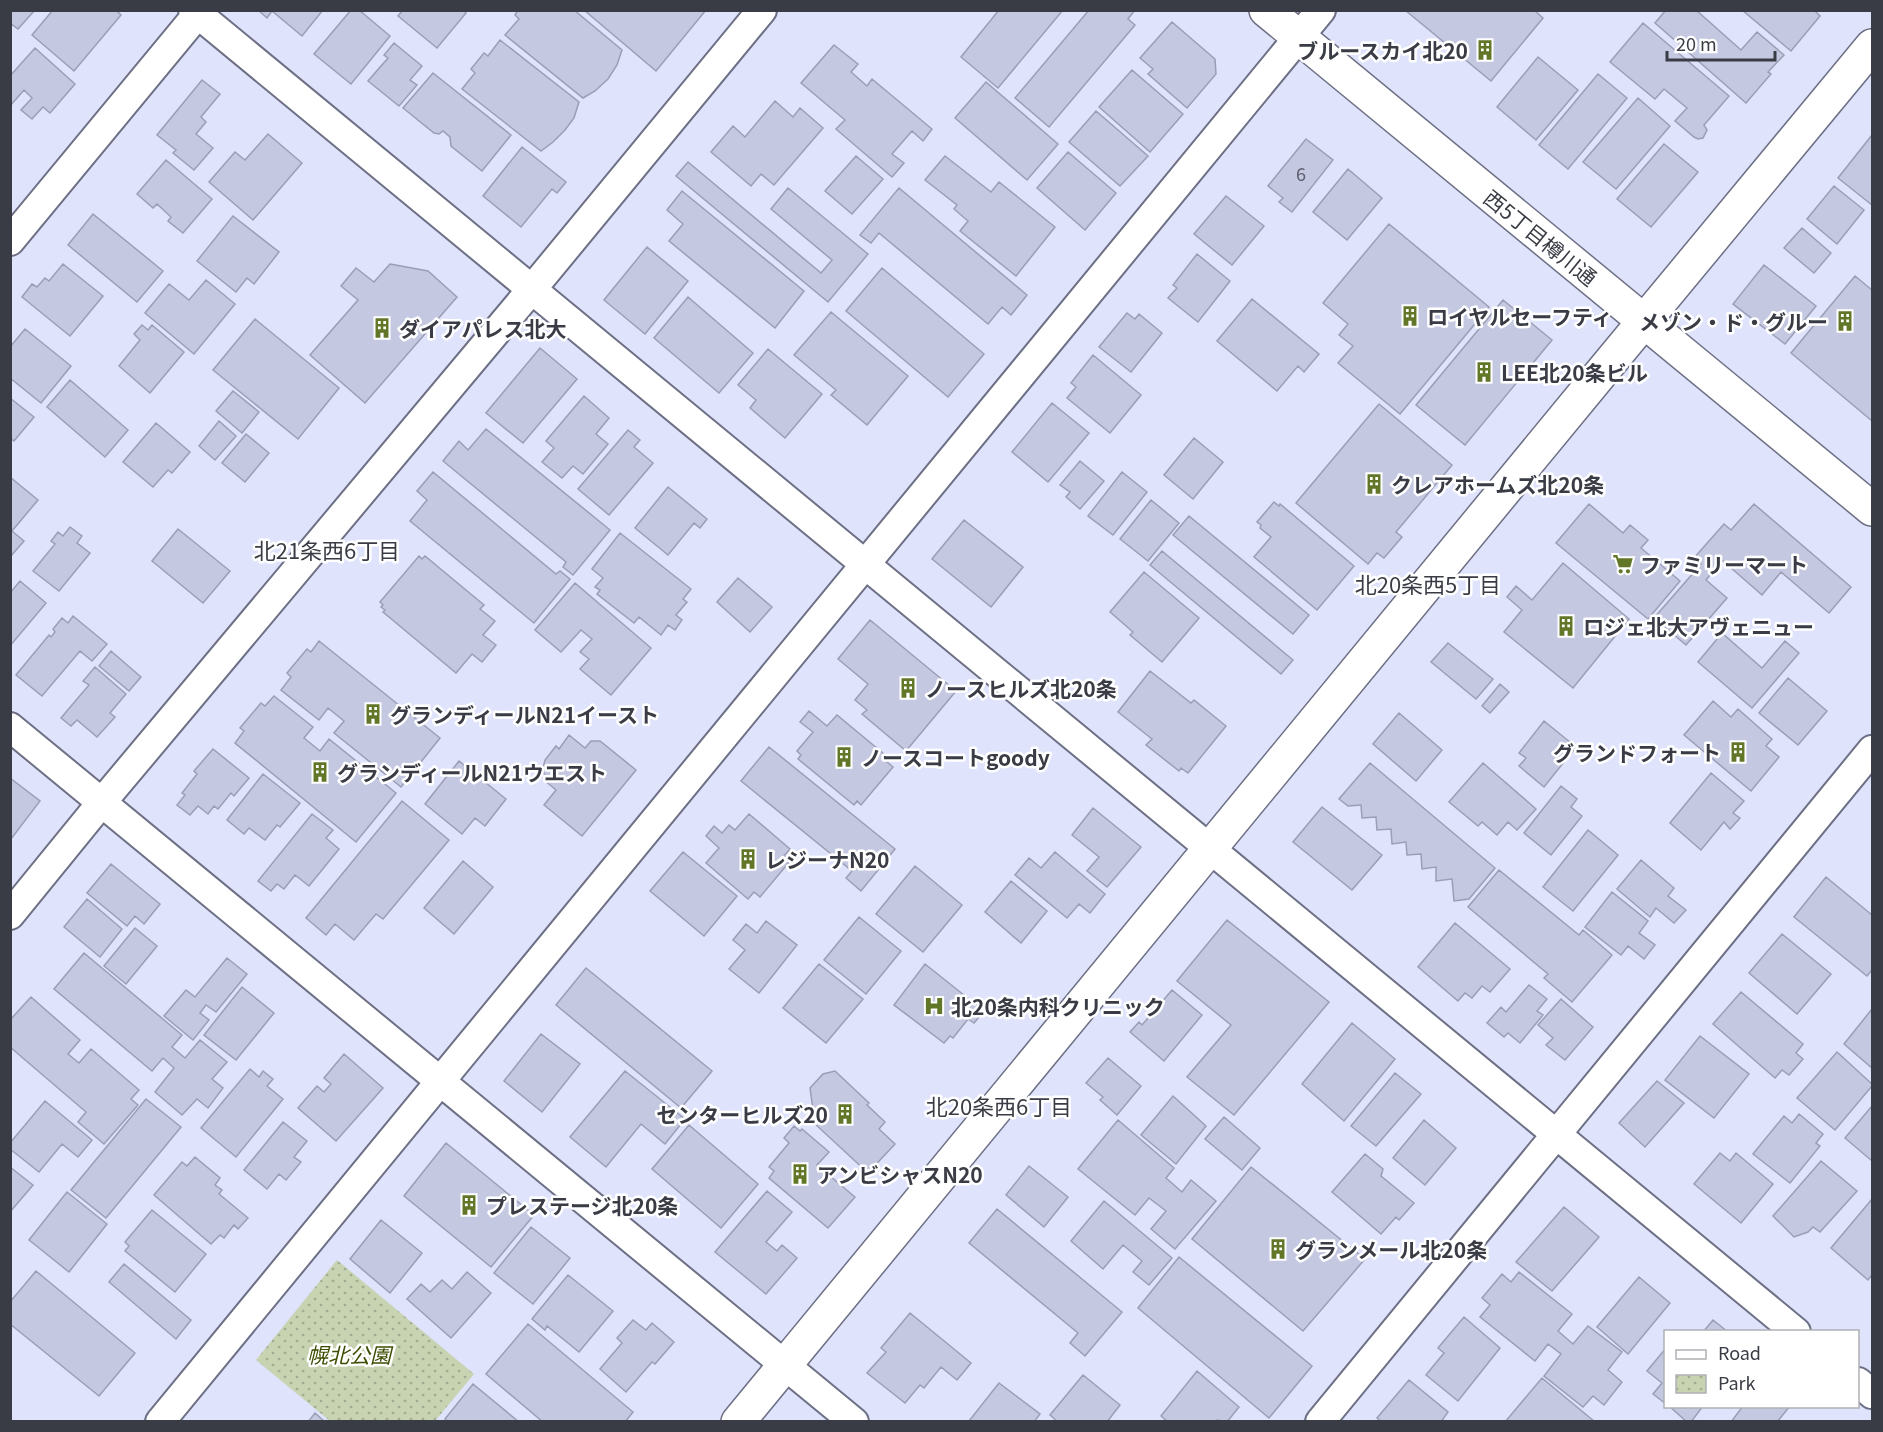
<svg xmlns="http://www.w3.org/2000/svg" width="1883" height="1432" viewBox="0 0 1883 1432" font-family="Georgia,'Noto Sans JP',serif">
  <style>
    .park { fill: url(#park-dots) }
    .building { fill: #c4c8e0; stroke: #9b9eb5; stroke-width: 1.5 }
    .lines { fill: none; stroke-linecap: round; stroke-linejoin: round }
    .street-casing { stroke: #6d7085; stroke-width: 32 }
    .secondary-casing { stroke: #6d7085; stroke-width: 36 }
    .street { stroke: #fff; stroke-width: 28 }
    .secondary { stroke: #fff; stroke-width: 33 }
    .labels { text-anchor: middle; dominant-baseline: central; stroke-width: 5; stroke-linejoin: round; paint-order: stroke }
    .number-label { font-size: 18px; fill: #5c5f6c }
    .poi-label { font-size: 21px; font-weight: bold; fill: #3a3c45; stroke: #fff; text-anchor: start }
    .street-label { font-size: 21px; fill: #3a3c45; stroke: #fff }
    .park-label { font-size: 21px; font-style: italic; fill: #3c4c00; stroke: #fff }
    .neighbourhood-label { font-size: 22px; fill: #3a3c45; stroke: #fff }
  </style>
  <defs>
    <pattern id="park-dots" width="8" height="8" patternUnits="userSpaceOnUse" patternTransform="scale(1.5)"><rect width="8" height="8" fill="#c7d3b1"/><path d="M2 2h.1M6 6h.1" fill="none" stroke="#a3ac92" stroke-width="1.8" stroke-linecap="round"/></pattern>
  </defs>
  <rect width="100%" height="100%" fill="#dfe3fb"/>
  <path class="park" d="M337,1260L474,1374L435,1421H330L256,1360Z"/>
  <path class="building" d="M10,10H35L18,29L10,23Z
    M53,10H116L121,15L74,71L32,35Z
    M258,10H323L302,36L272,11L267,18Z
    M351,10H359L390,36L351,84L314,54Z
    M463,10L466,13L437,48L398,16L403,10Z
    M518,10H574L622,50L617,65L608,79L595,91L583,98L505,35L519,19L515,15Z
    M584,10H706L656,71Z
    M999,10H1063L998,88L961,57Z
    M1089,10H1135L1128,19L1135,25L1049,127L1015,98Z
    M1405,10H1534L1543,18L1491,81Z
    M1666,10H1696L1741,50L1757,32L1784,55L1768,72L1771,74L1746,103L1655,23Z
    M1742,10H1814L1820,16L1791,51Z
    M1172,22L1215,59L1216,74L1187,108L1148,74L1153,69L1140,58Z
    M1643,23L1729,96L1704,125L1707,130L1703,138L1698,139L1694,137L1675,121L1687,108L1664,89L1655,99L1610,62Z
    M500,40L579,102L574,118L565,130L553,142L541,151L462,89L475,73L471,69L484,53L488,56Z
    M394,43L422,66L410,80L417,85L399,106L368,81L388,58L384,55Z
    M834,45L858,64L851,72L867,86L872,79L932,129L923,141L912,131L892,154L904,163L892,177L836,129L845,120L801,83Z
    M35,48L75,84L50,113L43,107L32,119L21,110L32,98L24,90L10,106V76Z
    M1538,57L1578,90L1536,140L1497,107Z
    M1132,70L1183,114L1150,152L1099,107Z
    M433,73L511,135L482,171L451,146L450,137L443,131L439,134L434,133L403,108Z
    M1598,74L1627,98L1568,169L1539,145Z
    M202,80L220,94L201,117L206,122L196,134L213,148L194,170L173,153L176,150L157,135Z
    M986,82L1058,144L1027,180L955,118Z
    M1638,98L1670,126L1616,189L1583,162Z
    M775,101L793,117L800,108L823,128L774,185L761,174L751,186L711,152L733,126L745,137Z
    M1096,111L1148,156L1120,186L1069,142Z
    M268,134L302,163L253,220L209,182L235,152L245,160Z
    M1872,135V205L1838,178Z
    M1306,139L1333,160L1292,212L1279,202L1283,198L1268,186Z
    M1664,144L1698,172L1651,227L1617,199Z
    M522,147L566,182L557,193L552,189L521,227L483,196Z
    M1068,152L1116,193L1085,230L1037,188Z
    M856,156L883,179L852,214L825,191Z
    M945,156L991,192L999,182L1055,227L1016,276L960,231L968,221L954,209L957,205L925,180Z
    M166,160L212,199L183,233L168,221L171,217L157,204L153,208L137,194Z
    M688,162L821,273L832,260L771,209L788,188L868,254L828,302L676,176Z
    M1348,169L1382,198L1347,240L1313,212Z
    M1834,186L1864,210L1837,244L1807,219Z
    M899,188L1027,295L1011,315L1002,307L988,324L879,233L871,243L860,235Z
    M682,191L804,291L775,328L669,241L683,224L667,210Z
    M1226,196L1264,226L1232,265L1194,234Z
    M93,214L163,271L137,302L68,245Z
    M233,216L279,252L254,284L247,278L236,292L197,261Z
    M1389,224L1489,307L1400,414L1338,363L1353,346L1339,335L1348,324L1323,303Z
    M1802,228L1831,253L1814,273L1784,248Z
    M647,247L688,281L645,334L604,300Z
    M1197,254L1230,281L1198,322L1168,298L1177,288L1173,285Z
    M63,264L103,296L70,336L22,297L32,284L37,287L45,278L49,281Z
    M390,264L428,271L457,297L365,403L310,355L358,300L341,286L356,268L374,282Z
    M1764,265L1816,306L1785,344L1733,304Z
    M882,268L984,354L948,397L846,311Z
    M1855,276L1872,290V421L1791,353Z
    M206,280L235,304L194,354L145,313L169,284L189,300Z
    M688,297L753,353L719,393L654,338Z
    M1252,299L1319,354L1304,372L1298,366L1277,391L1217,341Z
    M1503,300L1552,340L1465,445L1416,405Z
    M831,312L908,376L867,425L831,395L836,390L794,355Z
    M1127,313L1135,319L1139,314L1162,333L1131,372L1099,347Z
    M255,319L339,388L298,439L213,370Z
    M142,325L148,330L152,325L184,352L150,393L119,366L140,340L134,334Z
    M25,329L71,366L41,403L10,378V347Z
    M540,348L577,379L523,443L486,413Z
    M768,349L822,394L785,438L750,408L756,400L738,385Z
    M1093,355L1141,395L1110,433L1067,398L1076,387L1071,383Z
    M70,380L128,430L105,457L47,407Z
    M233,391L259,412L242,433L216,411Z
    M584,396L609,418L596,434L608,444L583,474L573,466L562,478L542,462L554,448L546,441Z
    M10,398L34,417L14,441L10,438Z
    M1052,403L1089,433L1048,482L1012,452Z
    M1379,404L1452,465L1396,532L1402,537L1384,558L1377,553L1368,564L1296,503Z
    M219,421L236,436L215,460L199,446Z
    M156,423L190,452L172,473L168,470L153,487L123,462Z
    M486,429L610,530L573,575L563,567L566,562L443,461L459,441L468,450Z
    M628,430L640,440L634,447L653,463L609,515L578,489Z
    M246,434L269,453L245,482L222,463Z
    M1194,438L1223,462L1193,499L1164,475Z
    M1080,461L1104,481L1080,509L1066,497L1070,492L1060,485Z
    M433,472L556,574L560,571L570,579L534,623L410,521L427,500L417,491Z
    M1122,472L1147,492L1113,535L1088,516Z
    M10,477L38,500L12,531L24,541L10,557Z
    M668,487L707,519L700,528L694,523L668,555L635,528Z
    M1151,500L1179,523L1148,561L1120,539Z
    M1274,502L1279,506L1280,504L1354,566L1317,610L1254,557L1271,537L1260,528L1261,525L1257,522Z
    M1589,504L1623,533L1630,525L1648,540L1641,548L1680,581L1648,619L1556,543Z
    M1754,504L1851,587L1829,613L1781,572L1762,595L1722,560L1706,580L1727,598L1686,645L1654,618L1701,564L1694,558L1724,524L1731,530Z
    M1189,516L1309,615L1293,634L1173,535Z
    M964,520L1023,567L991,607L932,559Z
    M70,527L82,536L77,543L90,553L59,591L33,571L55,544L51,541L58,532L63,536Z
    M178,529L230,571L203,603L152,561Z
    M620,533L691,589L683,599L687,602L676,615L682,620L675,630L668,625L661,635L639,617L634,623L597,594L600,590L595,587L603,578L592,569Z
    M1162,551L1293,660L1281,674L1150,565Z
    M419,556L422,559L425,556L484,605L480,609L495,621L483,635L496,645L482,662L472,654L456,673L383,612L385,610L381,607L383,605L380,602Z
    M1563,563L1629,619L1573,688L1504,632L1522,610L1507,597L1516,586L1532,600Z
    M1144,572L1199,618L1162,662L1130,635L1133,632L1110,612Z
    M738,578L772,607L750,632L717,602Z
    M20,581L46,603L10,646V593Z
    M575,583L651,648L611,695L580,669L589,659L580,652L592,639L581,630L561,652L535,630Z
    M73,616L107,644L92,661L80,651L42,696L16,675L49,635L51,637L55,632L53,629L62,618L68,623Z
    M870,620L956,691L906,751L862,714L867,710L855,700L868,684L838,659Z
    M1722,633L1762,668L1785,641L1799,653L1752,708L1698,662Z
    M319,641L440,738L401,787L334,733L344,721L328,708L319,720L281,690L291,677L287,673L307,649L311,652Z
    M1448,643L1493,679L1476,699L1431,662Z
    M111,651L141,677L129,691L99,666Z
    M95,667L126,694L110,713L115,717L97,737L77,720L71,726L61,718L89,685L83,681Z
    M1150,671L1191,703L1194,700L1226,726L1188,773L1181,768L1179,771L1146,745L1152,739L1118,712Z
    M1788,678L1827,711L1798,745L1759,713Z
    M1500,684L1509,692L1490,713L1482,706Z
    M274,696L313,727L304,738L320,751L329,739L396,793L356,842L235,743L244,731L240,728L261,703L265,706Z
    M1713,701L1731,717L1738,709L1772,739L1766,746L1779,757L1751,791L1684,735Z
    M809,711L827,726L837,715L890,759L887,762L893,767L861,805L857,801L854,805L798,759L801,755L797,751L813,732L800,722Z
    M1399,713L1442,750L1416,781L1373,744Z
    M1544,721L1576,747L1544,787L1519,766L1526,758L1519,753Z
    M569,735L585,748L591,741H600L636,770L582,836L544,805L556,790L544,780L547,776L542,772L545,760L556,746L559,749Z
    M769,747L895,849L861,891L846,878L852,871L741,781Z
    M213,749L249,778L234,796L231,793L218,809L214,806L208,814L198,806L190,815L177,805L185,795L182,793L197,774L194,771Z
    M459,761L506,799L485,826L475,818L462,834L425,804Z
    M1370,763L1495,868L1469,899L1454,901L1452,879L1436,881V867L1422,869L1421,854L1407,855L1406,842L1392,844L1391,829L1377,830L1376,817L1362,818L1361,805L1348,806L1339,799Z
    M1483,763L1536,809L1517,830L1508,822L1497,835L1482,822L1478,826L1449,802Z
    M1711,773L1744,801L1733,813L1740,818L1730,829L1724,822L1701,850L1670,823Z
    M263,774L300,803L280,827L277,825L265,840L249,828L244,834L227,820Z
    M10,778L40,801L11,839H10Z
    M1561,786L1577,799L1571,807L1582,816L1551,855L1524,833Z
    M402,801L449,840L383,919L376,914L354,940L335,924L326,935L306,918Z
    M1322,807L1382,855L1352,890L1293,842Z
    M1093,808L1141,847L1107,887L1087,871L1099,857L1072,835Z
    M312,814L333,830L326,838L339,849L309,886L295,875L284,889L277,884L271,891L258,881Z
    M749,814L790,849L784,856L790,861L760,897L754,892L748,899L706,863L719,848L706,836L714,826L722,833L729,825L735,830Z
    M1588,830L1618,855L1573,911L1543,887Z
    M683,852L737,896L704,936L650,891Z
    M1055,852L1105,894L1090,913L1079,904L1067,918L1015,875L1029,858L1041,868Z
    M1641,860L1674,888L1668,896L1686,910L1674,923L1656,908L1650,917L1617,889Z
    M463,861L493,887L454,934L424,908Z
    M111,864L160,904L144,924L135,916L127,926L87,893Z
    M915,866L962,905L923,952L876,914Z
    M1499,870L1579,935L1583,930L1612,955L1572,1002L1544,978L1548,974L1468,907Z
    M1826,877L1872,915V970L1867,976L1794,917Z
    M1011,881L1047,911L1021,943L985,912Z
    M1612,892L1648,921L1639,933L1655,945L1644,959L1628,946L1621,955L1585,927Z
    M87,899L122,929L100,957L64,927Z
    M859,917L901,951L866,994L824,960Z
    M1227,920L1329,1002L1234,1115L1187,1077L1231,1025L1177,981Z
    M766,921L797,945L759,993L729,969L745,950L733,940L746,924L757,933Z
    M1455,923L1510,969L1490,992L1482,986L1472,998L1465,993L1458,1001L1418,967Z
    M135,928L157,946L126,984L104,966Z
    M1782,934L1831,974L1797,1014L1749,973Z
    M84,953L182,1035L172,1047L185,1058L200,1040L227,1062L212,1079L223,1088L208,1108L197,1099L182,1115L155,1092L174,1068L163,1058L152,1071L54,989Z
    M227,958L247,974L216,1012L206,1005L200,1013L209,1020L193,1040L164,1016L186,990L195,997Z
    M819,964L863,999L826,1043L783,1008Z
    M925,964L984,1011L974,1023L968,1019L953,1038L950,1036L944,1043L894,1005Z
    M586,968L712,1071L681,1108L556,1005Z
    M1529,985L1547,999L1537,1011L1543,1015L1520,1043L1508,1033L1504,1037L1487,1023L1501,1007L1506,1012Z
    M242,987L274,1013L236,1060L204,1035Z
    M1172,990L1202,1015L1164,1061L1130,1032L1139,1022L1142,1025Z
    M1741,992L1803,1044L1796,1053L1803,1059L1789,1075L1782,1070L1775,1078L1713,1024Z
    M31,997L80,1040L68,1054L79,1063L91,1049L139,1090L131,1099L138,1105L104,1144L78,1122L86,1112L10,1047V1020Z
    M1561,999L1593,1027L1565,1060L1546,1045L1553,1038L1538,1025Z
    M1872,1009V1068L1844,1044Z
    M1352,1023L1395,1059L1344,1121L1302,1084Z
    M541,1034L580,1064L542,1112L504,1081Z
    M1700,1036L1749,1074L1714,1118L1665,1080Z
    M1837,1052L1872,1084V1086L1835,1130L1797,1098Z
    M344,1054L383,1088L336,1141L298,1108L317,1086L324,1092L331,1084L324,1078Z
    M1108,1058L1141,1086L1117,1115L1100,1100L1103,1097L1086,1083Z
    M250,1069L259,1077L263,1071L273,1079L267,1086L283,1099L236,1157L201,1128Z
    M625,1071L685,1119L665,1144L641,1124L606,1167L570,1137Z
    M835,1071L869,1103L867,1105L885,1122L879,1129L895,1144L868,1173L815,1124L810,1088L823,1074Z
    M1395,1073L1421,1094L1376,1146L1351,1126Z
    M1657,1081L1684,1103L1645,1147L1619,1123Z
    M1173,1096L1206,1126L1176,1164L1141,1135Z
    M146,1099L181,1127L106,1218L71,1190Z
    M45,1101L92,1140L78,1157L62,1144L39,1172L10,1149V1143Z
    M1872,1106V1161L1845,1138Z
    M1799,1114L1823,1134L1816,1143L1820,1146L1790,1183L1753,1154L1784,1116L1792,1123Z
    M1224,1117L1260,1148L1242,1170L1205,1139Z
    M1118,1120L1174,1168L1166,1178L1182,1192L1191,1180L1216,1201L1175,1249L1151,1229L1166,1211L1149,1198L1135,1215L1078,1169Z
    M1424,1120L1456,1148L1425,1185L1393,1158Z
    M283,1122L307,1141L294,1157L301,1162L286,1180L279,1174L267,1189L244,1170Z
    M689,1125L758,1184L721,1228L652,1169Z
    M794,1126L800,1131L802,1129L829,1152L817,1165L855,1197L828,1228L769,1178L774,1171L769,1167L789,1143L784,1138Z
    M446,1143L534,1215L491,1267L404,1196Z
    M1720,1153L1730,1161L1736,1153L1773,1184L1741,1223L1694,1184Z
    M1365,1154L1383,1169L1381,1176L1414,1203L1399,1220L1396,1217L1381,1234L1332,1192Z
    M195,1157L220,1178L215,1185L222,1190L219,1194L248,1218L238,1229L234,1225L224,1238L220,1235L211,1244L154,1195L182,1162L187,1166Z
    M1821,1161L1857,1191L1820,1232L1813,1227L1808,1232L1794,1237L1773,1216Z
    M1029,1166L1068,1197L1044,1227L1006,1195Z
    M10,1167L33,1185L10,1212Z
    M1251,1167L1365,1259L1303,1331L1192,1239Z
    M767,1191L792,1212L766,1242L777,1251L782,1245L797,1258L766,1294L715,1252Z
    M67,1192L107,1224L69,1272L29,1240Z
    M1872,1199V1275L1868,1280L1831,1248Z
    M1104,1201L1172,1258L1149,1285L1133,1272L1142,1261L1123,1245L1103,1269L1071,1241Z
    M1564,1207L1599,1237L1552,1291L1516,1262Z
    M997,1209L1122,1312L1085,1356L1070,1343L1078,1333L969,1243Z
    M152,1210L206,1254L175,1292L125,1251L129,1246L125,1242Z
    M381,1220L422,1253L390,1293L350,1259Z
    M531,1227L570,1258L533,1304L494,1273Z
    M1179,1257L1312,1366L1269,1418L1138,1308Z
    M124,1264L191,1320L176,1339L109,1282Z
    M36,1271L135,1353L99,1396L10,1324V1302Z
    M467,1272L491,1293L451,1338L407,1299L421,1284L430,1292L442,1280L452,1289Z
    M1519,1272L1572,1314L1558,1331L1573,1344L1588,1326L1622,1352L1608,1370L1622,1382L1604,1405L1593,1396L1583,1407L1544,1376L1561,1354L1548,1344L1535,1361L1480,1317L1490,1305L1482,1298L1502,1274L1511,1282Z
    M568,1275L613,1311L579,1352L547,1326L545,1330L532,1319Z
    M1639,1277L1670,1303L1628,1354L1597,1327Z
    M910,1313L971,1363L957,1380L941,1367L924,1388L920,1385L905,1403L867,1373L886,1352L881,1348Z
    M1464,1317L1500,1348L1458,1401L1426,1375L1444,1353L1438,1348Z
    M633,1320L646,1330L652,1323L674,1342L655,1364L652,1362L626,1392L600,1369L622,1343L617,1338Z
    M1713,1320L1728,1332H1703Z
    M528,1324L633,1412L625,1422H543L486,1374Z
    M1666,1348V1404L1653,1394L1662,1383L1647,1371Z
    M1197,1371L1239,1407L1227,1422L1217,1420L1216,1422H1168L1161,1416Z
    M1083,1375L1120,1405L1107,1422H1058L1050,1415Z
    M1542,1378L1595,1422H1505Z
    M1409,1380L1448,1412L1441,1422H1382L1377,1418Z
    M999,1383L1040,1414L1034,1422L969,1421Z
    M473,1384L519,1422H448L445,1419Z
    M1669,1406H1703L1691,1422H1687Z
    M1743,1406H1790L1777,1422H1731Z
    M315,1413L325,1422H308Z"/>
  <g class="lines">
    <g class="street-casing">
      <path id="street" d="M193,10L1796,1332
        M10,241L201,10
        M10,727L854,1422
        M10,915L102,802L532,289L762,10
        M1858,1382L1872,1394
        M160,1422L1321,10
        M1320,1422L1872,750"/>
    </g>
    <g class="secondary-casing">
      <path id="secondary" d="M1266,10L1872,509
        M738,1422L1602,372L1872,46"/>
    </g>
    <use href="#street" class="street"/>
    <use href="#secondary" class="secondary"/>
  </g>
  <defs>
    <g id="building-bare" transform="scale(1.62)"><path d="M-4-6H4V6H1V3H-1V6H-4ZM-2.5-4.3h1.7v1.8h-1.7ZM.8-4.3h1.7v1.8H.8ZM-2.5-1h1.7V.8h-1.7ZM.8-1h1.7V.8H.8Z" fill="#617626" stroke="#fff" stroke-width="2.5" paint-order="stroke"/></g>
    <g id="supermarket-bare" transform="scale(1.62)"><path d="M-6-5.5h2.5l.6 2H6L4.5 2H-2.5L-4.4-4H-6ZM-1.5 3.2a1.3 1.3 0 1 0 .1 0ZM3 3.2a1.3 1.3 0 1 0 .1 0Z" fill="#617626" stroke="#fff" stroke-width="2.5" paint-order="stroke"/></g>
    <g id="hospital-bare" transform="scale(1.62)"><path d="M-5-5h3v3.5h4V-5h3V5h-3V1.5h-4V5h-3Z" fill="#617626" stroke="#fff" stroke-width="2.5" paint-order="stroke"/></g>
  </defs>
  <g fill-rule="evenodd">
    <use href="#building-bare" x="1485" y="50"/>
    <use href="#building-bare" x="1410" y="316"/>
    <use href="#building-bare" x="1845" y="321"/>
    <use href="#building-bare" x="382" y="328"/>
    <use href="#building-bare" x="1484" y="372"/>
    <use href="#building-bare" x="1374" y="484"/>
    <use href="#supermarket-bare" x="1623" y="564"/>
    <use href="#building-bare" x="1566" y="626"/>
    <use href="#building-bare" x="908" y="688"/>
    <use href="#building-bare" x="373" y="714"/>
    <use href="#building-bare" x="1738" y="752"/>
    <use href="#building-bare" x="844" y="757"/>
    <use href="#building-bare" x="320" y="772"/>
    <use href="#building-bare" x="748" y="859"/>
    <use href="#hospital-bare" x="934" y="1006"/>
    <use href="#building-bare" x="845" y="1114"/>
    <use href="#building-bare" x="800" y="1174"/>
    <use href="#building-bare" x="469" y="1205"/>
    <use href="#building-bare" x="1278" y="1249"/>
  </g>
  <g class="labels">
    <g class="number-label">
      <text x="1301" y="173">6</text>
    </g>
    <g class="poi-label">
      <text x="1468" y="50" text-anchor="end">ブルースカイ北20</text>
      <text x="1427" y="316">ロイヤルセーフティ</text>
      <text x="1828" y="321" text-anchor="end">メゾン・ド・グルー</text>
      <text x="399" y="328">ダイアパレス北大</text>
      <text x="1501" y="372">LEE北20条ビル</text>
      <text x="1391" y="484">クレアホームズ北20条</text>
      <text x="1640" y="564">ファミリーマート</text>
      <text x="1583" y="626">ロジェ北大アヴェニュー</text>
      <text x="925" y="688">ノースヒルズ北20条</text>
      <text x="390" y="714">グランディールN21イースト</text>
      <text x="1721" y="752" text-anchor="end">グランドフォート</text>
      <text x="861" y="757">ノースコートgoody</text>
      <text x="337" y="772">グランディールN21ウエスト</text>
      <text x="765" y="859">レジーナN20</text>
      <text x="951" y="1006">北20条内科クリニック</text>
      <text x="828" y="1114" text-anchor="end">センターヒルズ20</text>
      <text x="817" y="1174">アンビシャスN20</text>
      <text x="486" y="1205">プレステージ北20条</text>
      <text x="1295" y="1249">グランメール北20条</text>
    </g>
    <g class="street-label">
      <text transform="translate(1541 237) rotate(39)">西5丁目樽川通</text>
    </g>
    <g class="park-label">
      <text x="349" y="1354">幌北公園</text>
    </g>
    <g class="neighbourhood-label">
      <text x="327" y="549">北21条西6丁目</text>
      <text x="1428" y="583">北20条西5丁目</text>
      <text x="999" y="1105">北20条西6丁目</text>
    </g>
  </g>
  <rect width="1883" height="1432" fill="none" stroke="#3a3c45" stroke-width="24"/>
  <rect x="1664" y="1330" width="195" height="78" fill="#ffffff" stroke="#b0b1b5" stroke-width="1.5"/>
  <rect x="1676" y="1350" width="30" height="9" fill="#ffffff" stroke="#b0b1b5" stroke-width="1.5"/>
  <text x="1718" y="1360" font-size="18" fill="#3a3c45">Road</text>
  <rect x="1676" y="1375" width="30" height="18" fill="url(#park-dots)" stroke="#b0b1b5" stroke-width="1.5"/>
  <text x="1718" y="1390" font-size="18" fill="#3a3c45">Park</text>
  <path d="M1667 51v9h108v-9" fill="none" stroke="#3a3c45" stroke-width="3"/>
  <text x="1676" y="51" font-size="18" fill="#3a3c45" stroke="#ffffff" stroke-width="4.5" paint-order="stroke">20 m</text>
</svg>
